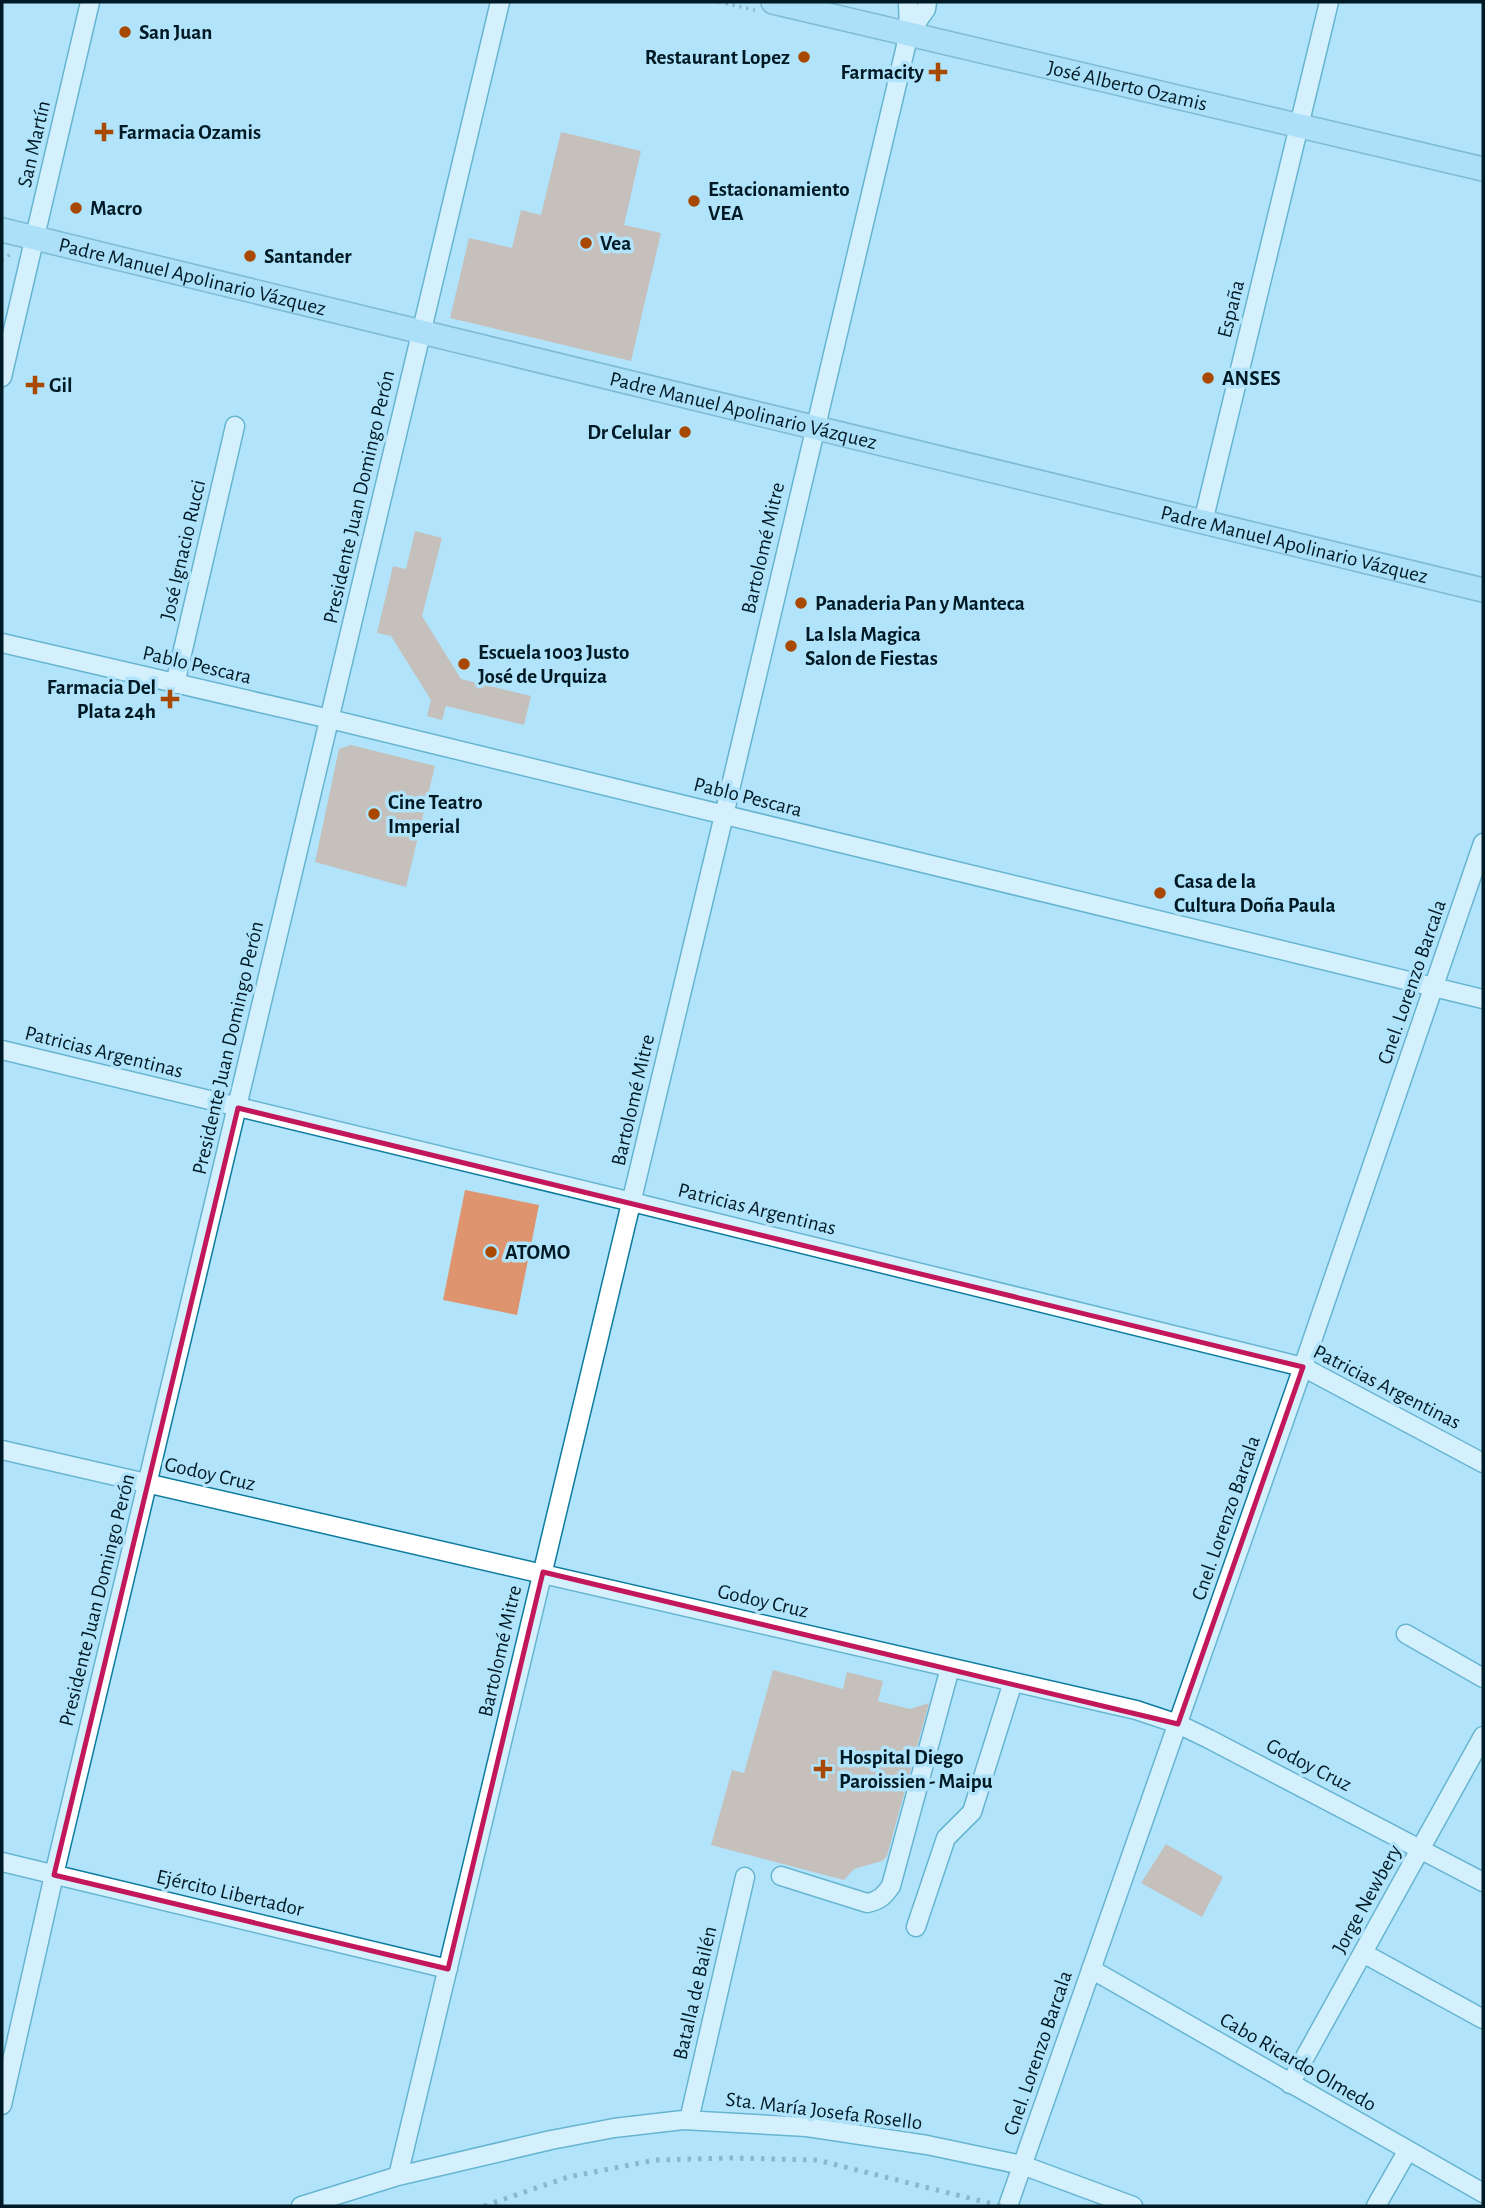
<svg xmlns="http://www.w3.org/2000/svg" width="1485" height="2208" viewBox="0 0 1485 2208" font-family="'Alegreya Sans',sans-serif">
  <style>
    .building { fill: #de946f }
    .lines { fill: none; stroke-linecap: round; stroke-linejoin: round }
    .minor-casing { stroke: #0e7b9e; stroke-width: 21 }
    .major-casing { stroke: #4389a6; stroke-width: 26 }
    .path { stroke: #5a8192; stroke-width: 3.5; stroke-dasharray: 2 5; stroke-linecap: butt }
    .minor { stroke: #fff; stroke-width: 18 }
    .major { stroke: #a4dcf4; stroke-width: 23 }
    .rail { stroke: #5a8192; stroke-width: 5; stroke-dasharray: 3.5 7; stroke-linecap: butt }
    .marked { fill: none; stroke: #c2185b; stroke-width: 5; stroke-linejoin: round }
    .poi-dot { fill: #a94800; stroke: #b1e4fb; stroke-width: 2.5 }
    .labels { text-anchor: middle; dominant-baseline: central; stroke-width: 7; stroke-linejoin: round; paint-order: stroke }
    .poi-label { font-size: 21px; font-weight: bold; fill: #001a25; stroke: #b1e4fb; text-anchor: start }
    .street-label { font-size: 21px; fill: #001a25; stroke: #b1e4fb }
  </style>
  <rect width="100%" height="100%" fill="#b1e4fb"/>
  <path class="building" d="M561,132L641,151L624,225L661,233L631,361L450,318L469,238L512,248L521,210L541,215Z
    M415,531L442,538L422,616L461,679L531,696L524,725L446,706L442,720L427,716L431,700L391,636L377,633L393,566L406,569Z
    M351,745L435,766L406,887L315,862L339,749Z
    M465,1190L539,1205L517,1315L443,1300Z
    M773,1670L843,1689L847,1672L883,1681L878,1701L910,1709L929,1703L887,1856L882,1861L854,1869L844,1880L711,1845L732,1770L744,1773Z
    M1166,1844L1223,1877L1202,1917L1141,1883Z"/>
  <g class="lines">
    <g class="minor-casing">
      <path id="minor" d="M909,33L926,9L927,2
        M2,377L90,2
        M1203,522L1329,2
        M2,643L330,719L1483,999
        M175,684L235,426
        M2,1050L632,1202L1303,1367L1483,1463
        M2,1450L1136,1710L1178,1724L1209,1739L1483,1882
        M1406,1634L1483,1678
        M2,1862L448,1969
        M781,1876L867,1903C879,1901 884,1896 891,1886L950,1668
        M916,1927L946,1838L972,1812L1013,1682
        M1363,1953L1483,2019
        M1091,1969L1483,2193
        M1290,2084L1483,1736
        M2,2105L54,1875L500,2
        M689,2120L745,1877
        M398,2176L724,815L909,33L908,2
        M301,2206L398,2176L551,2140L614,2128L683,2120L807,2127L927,2145L1022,2165L1133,2206
        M1008,2206L1303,1367L1483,843
        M1376,2206L1408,2150"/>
    </g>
    <g class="major-casing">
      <g id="major">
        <path id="s1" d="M773,2L1483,169"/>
        <path id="s2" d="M2,230L1483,590"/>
      </g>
    </g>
    <path class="path" d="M719,2L755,10
      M2,260L12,253"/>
    <use href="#minor" class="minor"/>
    <use href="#major" class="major"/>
    <path class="rail" d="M484,2206L568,2177L656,2160L732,2158L817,2160L1001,2206"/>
  </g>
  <path d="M0 0H1485V2208H0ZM238,1108L1303,1367L1178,1724L543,1572L448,1969L54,1875Z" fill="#b1e4fb" fill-opacity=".55" fill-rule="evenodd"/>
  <path class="marked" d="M238,1108L1303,1367L1178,1724L543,1572L448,1969L54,1875Z"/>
  <g class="poi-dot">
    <circle cx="125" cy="32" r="7"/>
    <circle cx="804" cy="57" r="7"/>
    <path d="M934.5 61.5h7v7h7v7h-7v7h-7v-7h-7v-7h7z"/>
    <path d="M100.5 121.5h7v7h7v7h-7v7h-7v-7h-7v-7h7z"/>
    <circle cx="694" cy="201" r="7"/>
    <circle cx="76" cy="208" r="7"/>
    <circle cx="586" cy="243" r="7"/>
    <circle cx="250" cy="256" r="7"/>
    <circle cx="1208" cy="378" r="7"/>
    <path d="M31.5 374.5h7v7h7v7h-7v7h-7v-7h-7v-7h7z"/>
    <circle cx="685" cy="432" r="7"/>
    <circle cx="801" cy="603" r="7"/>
    <circle cx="791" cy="646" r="7"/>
    <circle cx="464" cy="664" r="7"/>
    <path d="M166.5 688.5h7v7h7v7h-7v7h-7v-7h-7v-7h7z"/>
    <circle cx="374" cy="814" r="7"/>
    <circle cx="1160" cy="893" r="7"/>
    <circle cx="491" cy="1252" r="7"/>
    <path d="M819.5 1758.5h7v7h7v7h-7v7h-7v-7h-7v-7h7z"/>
  </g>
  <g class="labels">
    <g class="poi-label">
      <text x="139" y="32">San Juan</text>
      <text x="790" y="57" text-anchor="end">Restaurant Lopez</text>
      <text x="924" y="72" text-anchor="end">Farmacity</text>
      <text x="118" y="132">Farmacia Ozamis</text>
      <text x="708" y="189">Estacionamiento<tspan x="708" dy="24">VEA</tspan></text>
      <text x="90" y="208">Macro</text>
      <text x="600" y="243">Vea</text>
      <text x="264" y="256">Santander</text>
      <text x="1222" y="378">ANSES</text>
      <text x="49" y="385">Gil</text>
      <text x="671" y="432" text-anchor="end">Dr Celular</text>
      <text x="815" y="603">Panaderia Pan y Manteca</text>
      <text x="805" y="634">La Isla Magica<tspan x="805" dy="24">Salon de Fiestas</tspan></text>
      <text x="478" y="652">Escuela 1003 Justo<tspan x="478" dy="24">José de Urquiza</tspan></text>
      <text x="156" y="687" text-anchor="end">Farmacia Del<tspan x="156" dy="24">Plata 24h</tspan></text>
      <text x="388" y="802">Cine Teatro<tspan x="388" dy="24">Imperial</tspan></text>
      <text x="1174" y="881">Casa de la<tspan x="1174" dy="24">Cultura Doña Paula</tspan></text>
      <text x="505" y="1252">ATOMO</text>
      <text x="839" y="1757">Hospital Diego<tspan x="839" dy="24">Paroissien - Maipu</tspan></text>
    </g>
    <g class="street-label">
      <text stroke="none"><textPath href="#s1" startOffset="364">José Alberto Ozamis</textPath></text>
      <text transform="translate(34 144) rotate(-77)">San Martín</text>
      <text stroke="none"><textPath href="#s2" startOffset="196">Padre Manuel Apolinario Vázquez</textPath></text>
      <text transform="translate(1231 309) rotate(-76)">España</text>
      <text stroke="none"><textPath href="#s2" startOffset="763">Padre Manuel Apolinario Vázquez</textPath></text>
      <text transform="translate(359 497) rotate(-77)">Presidente Juan Domingo Perón</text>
      <text stroke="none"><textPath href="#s2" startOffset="1330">Padre Manuel Apolinario Vázquez</textPath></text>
      <text transform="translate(763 548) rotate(-77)">Bartolomé Mitre</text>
      <text transform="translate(183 550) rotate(-77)">José Ignacio Rucci</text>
      <text transform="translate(197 665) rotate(13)">Pablo Pescara</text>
      <text transform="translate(748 797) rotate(14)">Pablo Pescara</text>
      <text transform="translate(1412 982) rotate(-71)">Cnel. Lorenzo Barcala</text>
      <text transform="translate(228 1048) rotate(-77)">Presidente Juan Domingo Perón</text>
      <text transform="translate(104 1052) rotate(14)">Patricias Argentinas</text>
      <text transform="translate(633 1100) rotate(-77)">Bartolomé Mitre</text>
      <text transform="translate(757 1209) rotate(14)">Patricias Argentinas</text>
      <text transform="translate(1387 1387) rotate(27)">Patricias Argentinas</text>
      <text transform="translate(210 1474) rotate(13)">Godoy Cruz</text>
      <text transform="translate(1226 1518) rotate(-71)">Cnel. Lorenzo Barcala</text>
      <text transform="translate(97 1600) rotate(-76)">Presidente Juan Domingo Perón</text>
      <text transform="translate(763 1601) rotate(13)">Godoy Cruz</text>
      <text transform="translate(500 1651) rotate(-77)">Bartolomé Mitre</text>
      <text transform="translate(1309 1765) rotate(27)">Godoy Cruz</text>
      <text transform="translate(230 1893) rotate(13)">Ejército Libertador</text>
      <text transform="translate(1367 1899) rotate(-61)">Jorge Newbery</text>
      <text transform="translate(695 1993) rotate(-77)">Batalla de Bailén</text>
      <text transform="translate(1038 2053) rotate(-71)">Cnel. Lorenzo Barcala</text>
      <text transform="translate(1298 2062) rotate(30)">Cabo Ricardo Olmedo</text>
      <text transform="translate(824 2111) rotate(7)">Sta. María Josefa Rosello</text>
    </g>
  </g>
  <rect width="1485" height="2208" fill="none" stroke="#001a25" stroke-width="7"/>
</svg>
